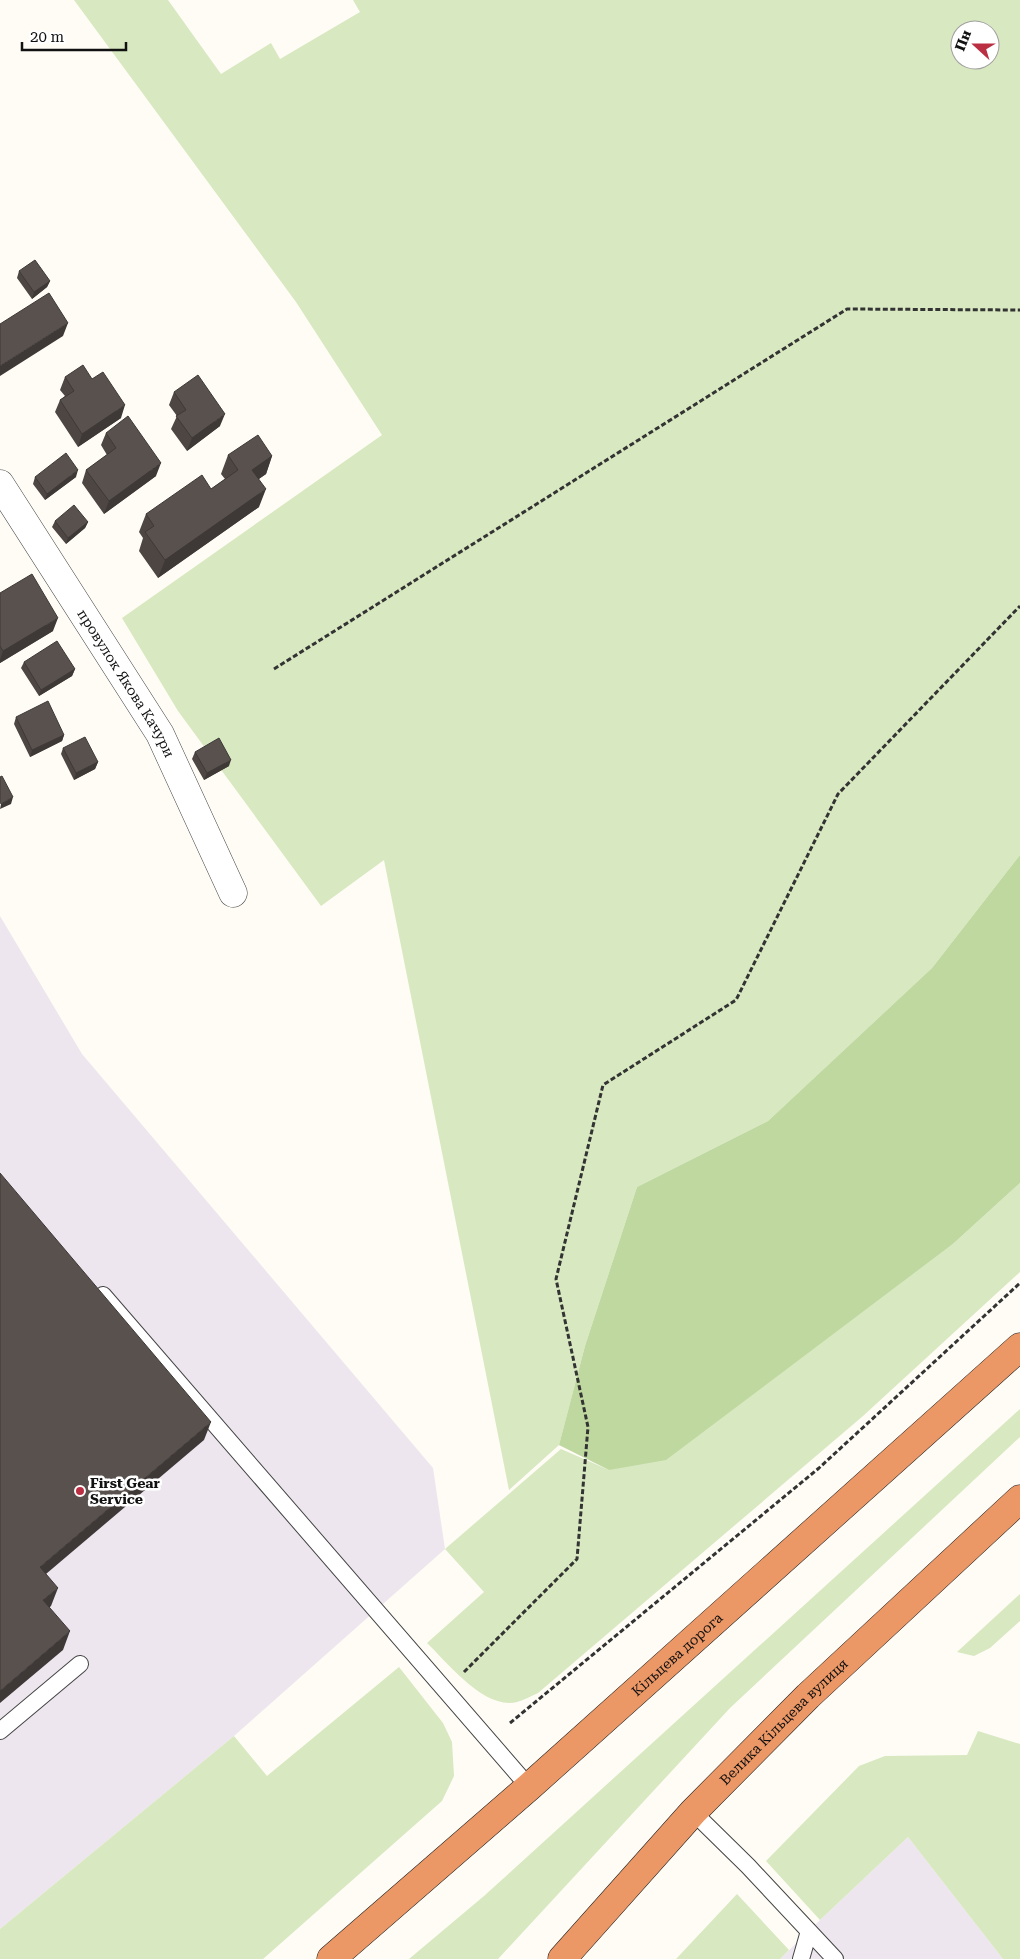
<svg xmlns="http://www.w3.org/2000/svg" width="1020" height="1959" viewBox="0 0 1020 1959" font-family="'Roboto Serif',serif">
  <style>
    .industrial { fill: #ede6ee }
    .green { fill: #d8e8c0; fill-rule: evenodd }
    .forest { fill: #bed8a0 }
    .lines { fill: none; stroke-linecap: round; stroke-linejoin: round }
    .lane-casing { stroke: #444; stroke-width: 18 }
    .street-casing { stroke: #444; stroke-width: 29 }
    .highway-casing { stroke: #222; stroke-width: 29 }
    .path { stroke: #333; stroke-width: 3; stroke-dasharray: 5 2.5; stroke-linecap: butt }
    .lane { stroke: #fff; stroke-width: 16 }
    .street { stroke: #fff; stroke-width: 28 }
    .highway { stroke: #ec9866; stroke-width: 28 }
    .wall { fill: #4d4643 }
    .shaded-wall { fill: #3e3937 }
    .building { fill: #59514e; stroke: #3e3937 }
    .poi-dot { fill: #ba3042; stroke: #fff; stroke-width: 2 }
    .labels { text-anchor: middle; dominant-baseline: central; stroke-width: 5; stroke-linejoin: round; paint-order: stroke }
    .street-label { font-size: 14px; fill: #111; stroke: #fff }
    .poi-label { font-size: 14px; font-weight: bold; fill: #111; stroke: #fff; text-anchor: start }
  </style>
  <rect width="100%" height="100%" fill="#fefcf5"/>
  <path class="industrial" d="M0,916L82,1054L433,1468L445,1549L234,1736L0,1929Z
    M908,1837L1003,1959H780L820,1920Z"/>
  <path class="green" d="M74,0H168L221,74L271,43L280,59L360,12L353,0H1020V855L932,968L768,1121L637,1187L585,1346L559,1445L509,1490L384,860L321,906L178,711L122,618L382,435L296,302ZM960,30H990V60H960Z
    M1020,1183V1272L863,1416L538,1693C531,1696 524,1700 517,1702C484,1710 448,1663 427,1643L484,1592L445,1549L561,1449L609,1470L954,1243Z
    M1020,1409V1437L730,1708L498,1959H409L484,1896Z
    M1020,1594V1621L990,1648L974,1656L957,1652Z
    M399,1667L443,1723L452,1742L454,1776L442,1801L263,1959H0V1929L234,1736L267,1776Z
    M978,1731L1020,1744V1959H1003L908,1837L820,1920L766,1861L859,1766L885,1756L967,1755Z
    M737,1894L789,1950L780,1959H676Z"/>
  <path class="forest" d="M1020,855V1183L954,1243L666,1460L609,1470L559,1445L585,1346L637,1187L768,1121L932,968Z"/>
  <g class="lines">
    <g class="lane-casing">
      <path id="lane" d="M103,1295L529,1787
        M0,1731L80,1664
        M693,1812L748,1866L835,1959
        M801,1959L809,1931"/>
    </g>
    <g class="street-casing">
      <g id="street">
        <path id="s1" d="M0,484L160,734L233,893"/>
      </g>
    </g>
    <g class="highway-casing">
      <g id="highway">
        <path id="s2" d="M331,1959L529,1787L1020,1347"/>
        <path id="s3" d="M562,1959L693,1812L808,1696L1020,1499"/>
      </g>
    </g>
    <path class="path" d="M274,669L847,309L1020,310
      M464,1672L577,1559L588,1427L556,1279L603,1085L736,1000L838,794L1020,606
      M510,1723L819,1468L1020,1283"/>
    <use href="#lane" class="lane"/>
    <use href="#street" class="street"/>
    <use href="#highway" class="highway"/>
  </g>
  <path class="wall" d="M19,271L50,281L47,287L32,299L17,278Z
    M65,377L92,379L121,418L78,447L55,412L60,400L65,396L60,390Z
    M174,392L220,426L187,451L171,429L177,416L169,405Z
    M106,433L156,476L104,514L82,483L86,470L107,455L101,445Z
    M228,455L272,456L266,474L259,479V507L158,578L139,551L143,538L139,532L146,514L211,489L225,479L221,474Z
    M35,477H76L45,500L33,484Z
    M55,521L88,522L85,528L66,544L52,527Z
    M0,593L53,631L0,663Z
    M24,662L75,669L72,676L39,696L21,668Z
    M16,717L64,735L62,741L30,757L14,724Z
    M63,748L98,762L95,769L74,780L61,754Z
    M195,752L229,766L204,780L192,759Z"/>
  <path class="shaded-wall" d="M50,281L47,287L32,299L34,292Z
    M68,323L63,336L0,376V366Z
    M125,405L121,418L78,447L82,434Z
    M225,414L220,426L187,451L192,438Z
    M272,456L266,474L245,488L252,470Z
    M161,463L156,476L104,514L109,501Z
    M78,470L76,477L45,500L47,494Z
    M266,489L259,507L158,578L165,560Z
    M88,522L85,528L66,544L68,538Z
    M58,618L53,631L0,663V660L3,651Z
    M75,669L72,676L39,696L41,690Z
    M64,735L62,741L30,757L32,750Z
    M231,760L229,766L204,780L207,773Z
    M98,762L95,769L74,780L76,773Z
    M13,797L11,804L0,809L1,804Z
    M211,1422L204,1440L33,1585L40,1567Z
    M58,1588L51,1606L37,1619L43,1600Z
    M70,1631L63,1650L0,1703V1691Z"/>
  <path class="building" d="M35,260L50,281L34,292L19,271Z
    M49,293L68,323L0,366V324Z
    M83,365L92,379L103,372L125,405L82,434L60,400L74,391L65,377Z
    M198,375L225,414L192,438L176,416L186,410L174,392Z
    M128,416L161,463L109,501L86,470L116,448L106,433Z
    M258,435L272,456L252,470L266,489L165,560L145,532L154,526L146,514L202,475L211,489L238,470L228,455Z
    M66,453L78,470L47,494L35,477Z
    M74,505L88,522L68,538L55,521Z
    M32,574L58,618L3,651L0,646V593Z
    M57,641L75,669L41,690L24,662Z
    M48,701L64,735L32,750L16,717Z
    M85,737L98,762L76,773L63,748Z
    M219,738L231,760L207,773L195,752Z
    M2,776L13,797L1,804L0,802V777Z
    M0,1173L211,1422L40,1567L58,1588L43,1600L70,1631L0,1691Z"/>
  <circle class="poi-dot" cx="80" cy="1491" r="5"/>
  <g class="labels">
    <g class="street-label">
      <text stroke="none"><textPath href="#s1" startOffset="236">провулок Якова Качури</textPath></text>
      <text stroke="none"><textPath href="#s2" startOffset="461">Кільцева дорога</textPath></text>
      <text stroke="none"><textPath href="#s3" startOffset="325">Велика Кільцева вулиця</textPath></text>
    </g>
    <g class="poi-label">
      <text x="90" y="1483">First Gear<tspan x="90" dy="16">Service</tspan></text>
    </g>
  </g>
  <g transform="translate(975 45) rotate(291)"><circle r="24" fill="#ffffff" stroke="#a0a0a0"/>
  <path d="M0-4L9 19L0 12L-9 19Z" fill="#ba3042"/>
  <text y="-8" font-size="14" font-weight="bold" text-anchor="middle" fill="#111111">Пн</text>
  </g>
  <path d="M22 42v8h104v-8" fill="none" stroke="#111111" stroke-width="2.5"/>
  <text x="30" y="42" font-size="15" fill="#111111" stroke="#ffffff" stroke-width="4" paint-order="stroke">20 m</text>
</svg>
